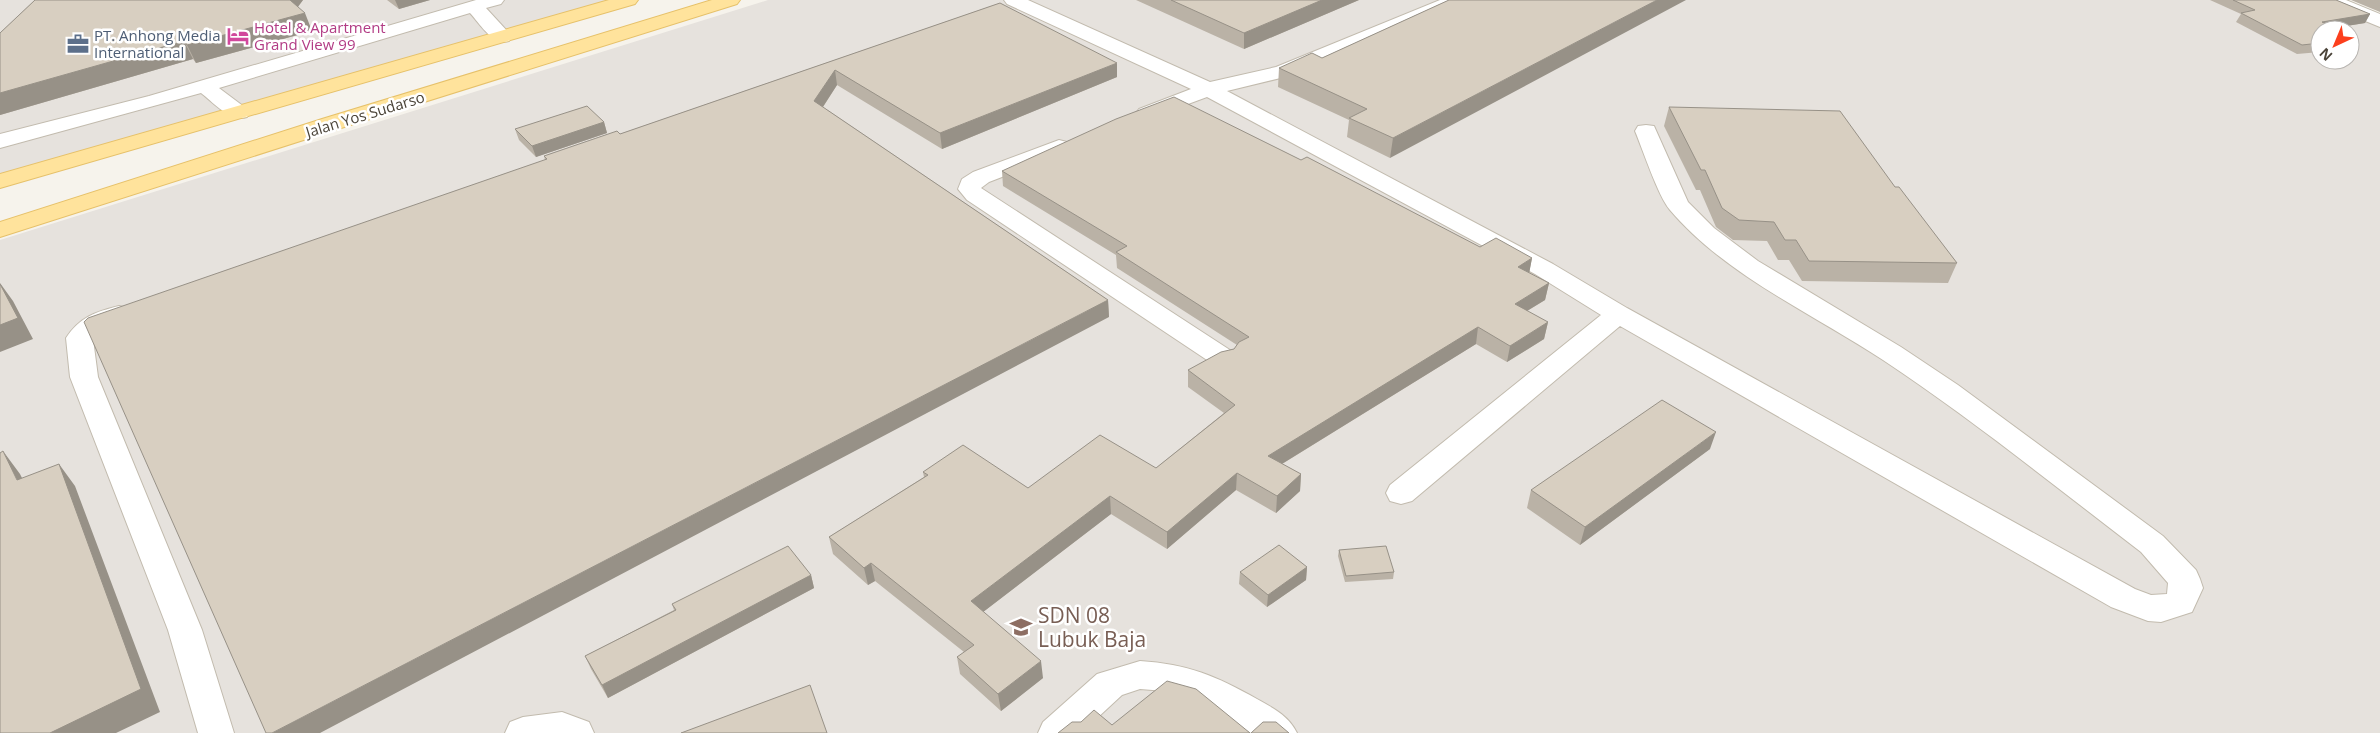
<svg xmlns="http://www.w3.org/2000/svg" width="2380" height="733" viewBox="0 0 2380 733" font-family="'Open Sans',sans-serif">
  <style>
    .industrial { fill: #e6e2dd; fill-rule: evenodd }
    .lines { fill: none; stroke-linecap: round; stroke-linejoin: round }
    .minor-casing { stroke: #c2bbae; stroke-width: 2 }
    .major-casing { stroke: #e6c16a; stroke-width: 2 }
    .minor { fill: #fff; fill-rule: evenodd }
    .major { fill: #ffe39c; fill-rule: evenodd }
    .wall { fill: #bab2a6 }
    .shaded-wall { fill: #979187 }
    .building { fill: #d8cfc1; stroke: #979187 }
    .labels { text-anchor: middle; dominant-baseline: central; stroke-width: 5; stroke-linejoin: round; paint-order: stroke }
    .far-hotel-label { font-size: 15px; fill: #b23c85; stroke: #fff; text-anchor: start }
    .far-service-label { font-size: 15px; fill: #4e5e75; stroke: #fff; text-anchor: start }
    .far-street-label { font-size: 15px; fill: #4b4439; stroke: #fff }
    .near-education-label { font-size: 21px; fill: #785e54; stroke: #fff; text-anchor: start }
  </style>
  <rect width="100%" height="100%" fill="#f6f3ec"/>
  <path class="industrial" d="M0,0H626L0,181Z
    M768,0H2322L2380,26V733H0V240ZM2320,30H2350V60H2320Z"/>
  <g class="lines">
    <g class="minor-casing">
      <path id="minor" d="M476,0H504L501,4L486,8L509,33L512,37L509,41C492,45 481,25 470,13L219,88L247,109L250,113L247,117C230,122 214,103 201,93L0,148V134L149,96Z
        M1004,0H1028L1210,82L1276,67L1440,0H1465L1462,4L1289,76L1227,91L1553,264L1627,308L2135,589L2151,595L2167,594L2168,583L2141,552C2056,487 1972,419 1883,360C1813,314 1725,275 1670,210C1658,196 1643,150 1635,131L1638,126L1646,125L1654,126L1688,202L1714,228L1758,261L1901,347L1958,385L2163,536L2196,570L2200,579L2203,588L2192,612L2161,622L2148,621L2111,607L1620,326L1412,501L1401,504L1390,501L1386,493L1390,485L1601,315L1535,274L1207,97L1153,117L1146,119L1139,117L1136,113L1139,109L1191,89L1007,4Z
        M2321,0H2346L2380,14V27L2324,4Z
        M1059,140L1067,142L1070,147L1067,152L989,182L981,188L1233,352L1237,358L1233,364L1223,367L1213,364L967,200L958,189L962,179L973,172Z
        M119,306L128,308L132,314L128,320L102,329L93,339L98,377L202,630L234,733H198L168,630L70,377L66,338C80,317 95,312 119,306Z
        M1140,661C1188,664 1216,676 1257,699C1273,708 1289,716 1297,733H1251L1196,700L1165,691L1140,689L1122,695L1081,733H1038L1043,722L1097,674Z
        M562,712L589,722L594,733H505L510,722L523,717Z"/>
    </g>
    <g class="major-casing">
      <path id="major" d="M609,0H638L635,4L0,188V174Z
        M712,0H740L737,4L338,129L0,237V222L322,119Z"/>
    </g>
    <use href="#minor" class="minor"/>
    <use href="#major" class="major"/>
  </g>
  <path class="wall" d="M35,0H303L298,7L312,31L196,63L193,59L0,115V33Z
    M387,0H430L399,9Z
    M1136,0H1359L1244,49Z
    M1449,0L1390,158L1347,137L1349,120L1278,87L1279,68L1322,58Z
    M2210,0H2336L2370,14L2365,23L2320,30V52L2297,54L2236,22L2241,14Z
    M2351,0H2380V12Z
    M1000,3L1117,77L942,149L837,85L823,107L1108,300L1109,317L545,160L544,156L620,134Z
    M2350,36L2358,39L2352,49H2350Z
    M1669,107L1895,187L1957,263L1948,283L1802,281L1789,260H1778L1767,241L1733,240L1716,227L1700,190H1696L1664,126Z
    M604,122L607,133L536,157L519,140L515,129Z
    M1301,160L1480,247L1532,258L1529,273L1549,283L1545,300L1527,311L1548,322L1544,339L1507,362L1476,344L1282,464L1301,474L1300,491L1276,513L1236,490L1167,549L1111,514L983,612L1043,678L1001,711L960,674L957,657L964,652L875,581L868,585L833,554L829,537L924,477L923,472L1028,488L1156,468L1224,413L1188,387V370L1234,349L1237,345L1117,268L1116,255L1003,186L1002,171Z
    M1710,449L1580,545L1527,508L1531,490Z
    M1339,550L1394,572L1393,579L1345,582L1338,556Z
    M1307,567L1306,580L1267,607L1239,584L1240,572Z
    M811,575L814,588L608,698L591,669L585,656L674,610L672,604Z"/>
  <path class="shaded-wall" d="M288,0H303L293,13Z
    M395,0H430L399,9Z
    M1322,0H1359L1244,49V33Z
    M1657,0H1686L1390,158L1393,138Z
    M305,13L312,31L196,63L187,45Z
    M2370,14L2365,23L2316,31L2322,22Z
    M184,41L193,59L0,115V93Z
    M1117,63V77L942,149L940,133Z
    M835,70L837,85L817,116L814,101Z
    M604,122L607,133L536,157L532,146Z
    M1532,258L1529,274L1518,267Z
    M0,283L13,301L33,339L0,352Z
    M1549,283L1545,300L1512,320L1515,304Z
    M1108,300L1109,317L320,733H272Z
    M1548,322L1544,339L1507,362L1510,346Z
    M1478,327L1476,344L1267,473L1268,456Z
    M1716,432L1710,449L1580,545L1585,527Z
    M3,451L20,474L34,502L17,480Z
    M59,464L75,486L160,712L116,733H50Z
    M1237,473L1236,490L1167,549V532Z
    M1301,474L1300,491L1276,513L1277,496Z
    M1110,496L1111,514L974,619L971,601Z
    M871,563L875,581L868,585L864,568Z
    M1307,567L1306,580L1267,607L1268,595Z
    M811,575L814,588L608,698L602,685Z
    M1041,661L1043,678L1001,711L998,694Z"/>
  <path class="building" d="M35,0H290L305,13L187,45L184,41L0,93V33Z
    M1171,0H1322L1244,33Z
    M1449,0H1657L1393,138L1349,118L1367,109L1279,68L1312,53L1322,58Z
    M2233,0H2336L2370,14L2322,22L2339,30H2320V43L2302,45L2241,13L2255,10Z
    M1000,3L1117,63L940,133L835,70L814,101L1108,300L272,733H266L84,322L88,318L547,159L544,156L617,131L620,134Z
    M2350,36L2358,39L2350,40Z
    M1174,97L1301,160L1307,157L1480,247L1496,238L1532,258L1518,267L1549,283L1515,304L1548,322L1510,346L1478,327L1268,456L1301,474L1277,496L1237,473L1167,532L1110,496L971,601L1041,661L998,694L957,657L974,645L871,563L864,568L829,537L928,475L923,472L963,445L1028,488L1100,435L1156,468L1235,405L1188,370L1221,352L1234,349L1239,342L1249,337L1116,252L1127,246L1002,171L1116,119Z
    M587,106L604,122L532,146L515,129Z
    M1669,107L1840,111L1895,187H1899L1957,263L1809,261L1796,240H1785L1774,222L1739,220L1722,208L1705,170H1701Z
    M0,284L18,318L0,325Z
    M1662,400L1716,432L1585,527L1531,490Z
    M3,451L17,480L59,464L141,689L50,733H0V453Z
    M1279,545L1307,567L1268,595L1240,572Z
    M788,546L811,575L602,685L585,656L676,610L672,604Z
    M1386,546L1394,572L1346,576L1339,550Z
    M1167,681L1196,689L1250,733H1058L1072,722H1081L1094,710L1112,725Z
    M810,685L827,733H681Z
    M1263,722H1276L1289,733H1251Z"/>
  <defs>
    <g id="hotel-bare" transform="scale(1.725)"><path d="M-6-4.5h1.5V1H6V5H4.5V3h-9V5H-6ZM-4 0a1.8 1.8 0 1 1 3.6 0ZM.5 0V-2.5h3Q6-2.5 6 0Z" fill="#d1479c" stroke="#fff" stroke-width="2.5" paint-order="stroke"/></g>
    <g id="office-bare" transform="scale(1.725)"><path d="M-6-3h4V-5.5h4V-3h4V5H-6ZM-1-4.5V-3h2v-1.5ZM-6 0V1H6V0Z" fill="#5c6f8a" stroke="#fff" stroke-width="2.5" paint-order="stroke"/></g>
    <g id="school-bare" transform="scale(1.725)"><path d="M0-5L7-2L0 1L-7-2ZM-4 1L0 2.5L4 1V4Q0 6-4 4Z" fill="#8d6e63" stroke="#fff" stroke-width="2.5" paint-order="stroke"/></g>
  </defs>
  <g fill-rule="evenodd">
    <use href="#hotel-bare" x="238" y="36"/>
    <use href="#office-bare" x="78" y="44"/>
    <use href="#school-bare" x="1021" y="627"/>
  </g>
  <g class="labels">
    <g class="far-hotel-label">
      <text x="254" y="27">Hotel &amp; Apartment<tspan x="254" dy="17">Grand View 99</tspan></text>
    </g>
    <g class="far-service-label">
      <text x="94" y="35">PT. Anhong Media<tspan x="94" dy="17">International</tspan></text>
    </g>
    <g class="far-street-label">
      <text transform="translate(365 114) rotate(-17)">Jalan Yos Sudarso</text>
    </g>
    <g class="near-education-label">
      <text x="1038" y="615">SDN 08<tspan x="1038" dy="24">Lubuk Baja</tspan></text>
    </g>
  </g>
  <g transform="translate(2335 45) rotate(224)"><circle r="24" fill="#ffffff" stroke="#b7b4b0"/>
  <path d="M0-4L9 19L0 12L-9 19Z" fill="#fc3f1d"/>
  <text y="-8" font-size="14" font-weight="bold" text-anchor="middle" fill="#4b4439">N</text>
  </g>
</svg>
